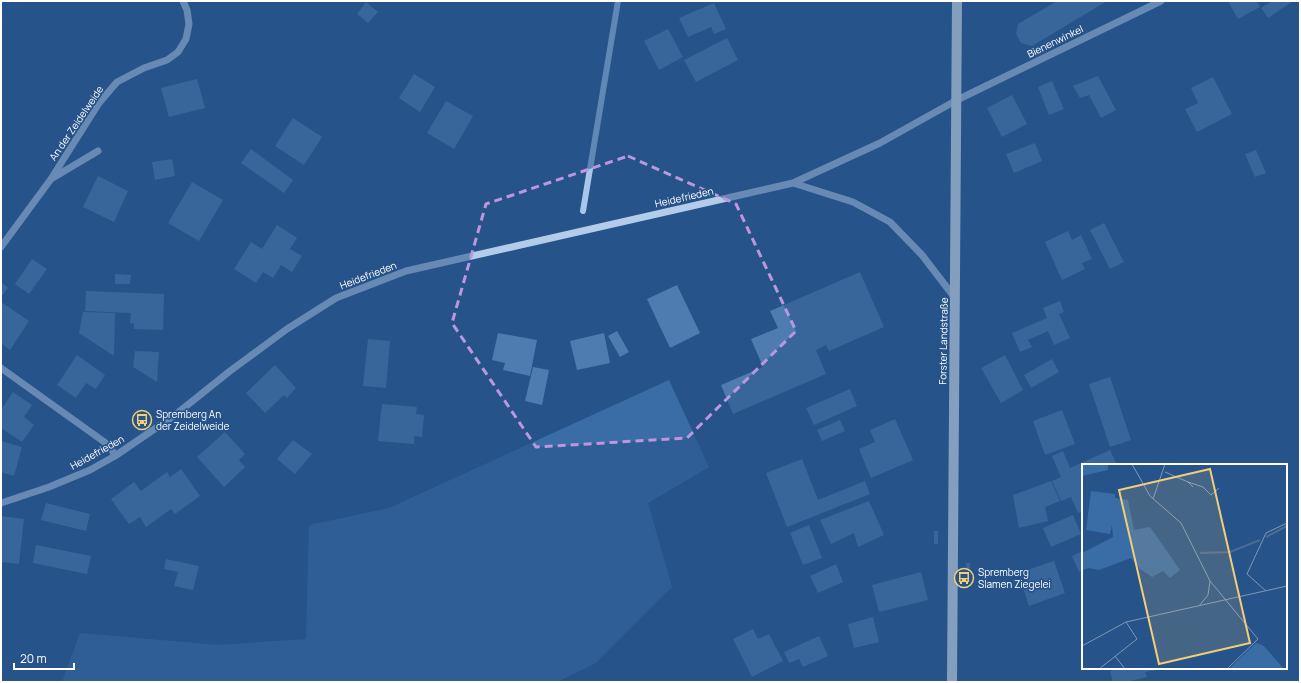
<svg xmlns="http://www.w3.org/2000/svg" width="1301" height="683" viewBox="0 0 1301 683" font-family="Manrope,sans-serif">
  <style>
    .green { fill: #3a6ca6 }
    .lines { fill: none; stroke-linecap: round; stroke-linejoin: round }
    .stream { stroke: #a7c7ea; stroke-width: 6 }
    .building { fill: #4e7cb1 }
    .minor { stroke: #b3cce9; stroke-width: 7 }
    .major { stroke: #f6f9fe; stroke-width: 10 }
    .marked { fill: none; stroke: #bd96df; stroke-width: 3; stroke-dasharray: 8 5; stroke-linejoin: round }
    .labels { text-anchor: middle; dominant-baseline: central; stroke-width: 3.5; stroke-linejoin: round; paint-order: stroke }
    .street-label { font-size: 10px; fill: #fff; stroke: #265389 }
    .poi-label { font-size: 10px; fill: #fff; stroke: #265389; text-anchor: start }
    .inset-river { fill: none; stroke: #4c6b92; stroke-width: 2 }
    .inset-road { fill: none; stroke: #7d98b8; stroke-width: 1 }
    .view { fill: #f3cd77; fill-opacity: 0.15; stroke: #f3cd77; stroke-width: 2 }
    .inset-edge { fill: none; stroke: #fff; stroke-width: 2 }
  </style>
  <rect width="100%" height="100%" fill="#265389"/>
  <path class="green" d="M669,380L709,467L648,503L672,587L596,663L557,682H62L80,633L218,645L306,639L309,525L389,508Z"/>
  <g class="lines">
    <path class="stream" d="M583,211L618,1"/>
  </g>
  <path class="building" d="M1057,1H1107L1032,46L1021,43L1016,34L1018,24Z
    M1228,1H1257L1260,7L1238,19Z
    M1272,1H1293L1268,18L1261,8Z
    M366,2L378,12L368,23L357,14Z
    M714,3L726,29L714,34L711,27L688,37L679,18Z
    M668,29L683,57L659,70L644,41Z
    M727,38L738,60L696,82L684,60Z
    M414,74L435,87L420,112L399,98Z
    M1098,76L1116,110L1101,118L1089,95L1080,98L1073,86Z
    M1213,77L1232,114L1197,132L1185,109L1198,103L1191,88Z
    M197,79L205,108L169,117L161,88Z
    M1052,81L1064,109L1049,115L1038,87Z
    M1012,95L1027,124L1002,137L987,108Z
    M446,101L473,116L454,149L427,133Z
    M293,118L322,137L304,165L275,146Z
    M1035,143L1042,161L1014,173L1006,154Z
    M251,149L293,180L284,193L241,163Z
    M1256,150L1266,173L1255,177L1245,154Z
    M172,159L175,176L155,180L152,162Z
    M98,176L128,191L114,222L83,207Z
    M192,182L223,200L199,241L168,223Z
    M1104,223L1124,262L1110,269L1090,230Z
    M277,225L297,238L290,249L302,256L292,272L281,265L273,278L263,272L256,283L234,269L251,242L262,249Z
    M1068,231L1072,240L1081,235L1092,259L1082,263L1085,269L1062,280L1045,242Z
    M32,259L47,269L29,294L15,284Z
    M860,272L884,327L829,351L826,345L816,350L826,374L733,414L721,385L763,367L751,339L778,328L770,311Z
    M115,274L131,275L130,284H115Z
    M1,282L8,288L1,297Z
    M677,285L700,333L670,348L647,299Z
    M86,291L164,294L163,330L134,329V324L130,323L131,313L85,311Z
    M1060,301L1064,312L1059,314L1070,338L1054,345L1048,331L1028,340L1032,347L1020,352L1012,333L1047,318L1043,308Z
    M1,302L29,321L10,350L1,343Z
    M83,312L115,313L114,356L79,333Z
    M617,331L629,352L620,357L608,336Z
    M498,333L537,340L530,376L503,370L505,363L492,360Z
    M604,333L610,363L577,370L570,341Z
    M368,339L390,341L386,388L363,386Z
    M135,351L159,352L157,382L133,367Z
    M77,355L105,375L96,389L86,383L76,398L57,385Z
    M1005,355L1023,390L1001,403L981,368Z
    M1052,359L1059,372L1031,388L1024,375Z
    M275,365L296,388L287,398L284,395L265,413L246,393Z
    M533,367L549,370L542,405L525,401Z
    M1110,377L1131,440L1110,447L1089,384Z
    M850,389L857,406L814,425L806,408Z
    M13,392L32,405L24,417L34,425L22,442L1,428V410Z
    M382,404L417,407L416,414L424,415L422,437L414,436V444L378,441Z
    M1062,410L1075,444L1045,455L1033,421Z
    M895,419L913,460L871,478L859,449L875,442L870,430Z
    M840,420L845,431L822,441L817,430Z
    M225,432L245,454L239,460L245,467L224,487L197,457Z
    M293,440L312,454L295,474L277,459Z
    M1,441L22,447L14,476L1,472Z
    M1110,450L1117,465H1083V511L1078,513L1071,497L1061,501L1052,481L1061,477L1052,456L1063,451L1070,468Z
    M802,459L818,500L865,481L870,494L787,527L766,473Z
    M181,469L200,496L175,514L171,509L146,527L140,517L129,524L111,499L134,482L141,491L167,472L170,477Z
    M1051,481L1060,501L1045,507L1048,521L1019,528L1013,495Z
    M869,501L884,535L858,547L854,533L831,544L820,520Z
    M46,503L90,514L86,531L41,520Z
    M1073,515L1081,534L1051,547L1043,528Z
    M1,516L24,519L19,564L1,562Z
    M809,525L822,558L803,565L790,533Z
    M934,531H938V544H934Z
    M36,545L91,556L87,574L33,563Z
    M1083,551V570L1079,572L1072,556Z
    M166,559L199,566L193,590L174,586L178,572L164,569Z
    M1054,561L1065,593L1029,606L1018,573Z
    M966,563H970V576H966Z
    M836,564L843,582L818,593L810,576Z
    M921,572L928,600L879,612L872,585Z
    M873,617L879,642L854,648L848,624Z
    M753,629L758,639L769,634L783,661L752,677L733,639Z
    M819,636L828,656L803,667L799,659L789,663L784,652Z
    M1119,668H1161V669L1145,672L1147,677L1126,682H1113L1110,671Z"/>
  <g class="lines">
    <path class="minor" d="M51,179L99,103L117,82L144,68L167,60L178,52L186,39L189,24L187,10L183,1
      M793,183L853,202L890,222L922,255L955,298
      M1,247L51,179L98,151
      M1,368L103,441L111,448L115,456
      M1,503L49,487L90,470L115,456L175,415L230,371L287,329L336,298L406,271L793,183L880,143L957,100L1161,1"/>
    <path class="major" d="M952,682L957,1"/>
  </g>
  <path d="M0 0H1301V683H0ZM628,156L736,204L796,331L687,438L536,447L452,323L486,204Z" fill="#265389" fill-opacity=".55" fill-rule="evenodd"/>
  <path class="marked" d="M628,156L736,204L796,331L687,438L536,447L452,323L486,204Z"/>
  <defs>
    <g id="bus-ring" transform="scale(1)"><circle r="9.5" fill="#265389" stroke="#f3cd77" stroke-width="1.5"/><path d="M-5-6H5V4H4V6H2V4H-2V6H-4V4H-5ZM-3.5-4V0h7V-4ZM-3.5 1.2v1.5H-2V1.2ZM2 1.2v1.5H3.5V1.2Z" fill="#f3cd77"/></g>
  </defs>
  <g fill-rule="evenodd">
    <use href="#bus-ring" x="142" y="420"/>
    <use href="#bus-ring" x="964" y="578"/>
  </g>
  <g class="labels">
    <g class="street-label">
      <text transform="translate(1055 41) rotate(-26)">Bienenwinkel</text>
      <text transform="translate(76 123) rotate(-56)">An der Zeidelweide</text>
      <text transform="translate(684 197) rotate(-13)">Heidefrieden</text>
      <text transform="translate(368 275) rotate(-21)">Heidefrieden</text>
      <text transform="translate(943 341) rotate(-89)">Forster Landstraße</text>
      <text transform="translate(97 452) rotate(-29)">Heidefrieden</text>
    </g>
    <g class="poi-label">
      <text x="156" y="414">Spremberg An<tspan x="156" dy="12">der Zeidelweide</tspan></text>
      <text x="978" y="572">Spremberg<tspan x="978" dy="12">Slamen Ziegelei</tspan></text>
    </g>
  </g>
  <g transform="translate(1082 464)">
    <rect width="205" height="205" fill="#265389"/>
    <path d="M0,0H26V6L0,12ZM9,27L33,30V34L46,36L52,66L68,63L98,106L88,114L81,107L70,113L58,105L49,94L17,106L7,104L0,106V89L31,73L30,61L28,70L4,66ZM174,179L182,182L202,205H147Z" fill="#3a6ca6"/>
    <path class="inset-river" d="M184,73L205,62M118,89L148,88L178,76"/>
    <path class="inset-road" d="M50,0L68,32L99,59L128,117L176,175L145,205M83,8L106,18L111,23M106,18L121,23L129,31L137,24M71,35L83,0M184,127L165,110L184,69L205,59M117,142L126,131L128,117M0,182L44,158L205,122M33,192L43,205M17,205L55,175L44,158"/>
    <path class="view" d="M128,5L168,179L77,200L37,26Z"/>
    <rect width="205" height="205" class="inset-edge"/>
  </g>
  <rect width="1301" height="683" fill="none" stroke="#ffffff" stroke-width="4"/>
  <path d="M14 663v6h60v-6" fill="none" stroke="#ffffff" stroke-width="2"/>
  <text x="20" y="663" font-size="12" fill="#ffffff" stroke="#265389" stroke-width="3" paint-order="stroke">20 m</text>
</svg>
